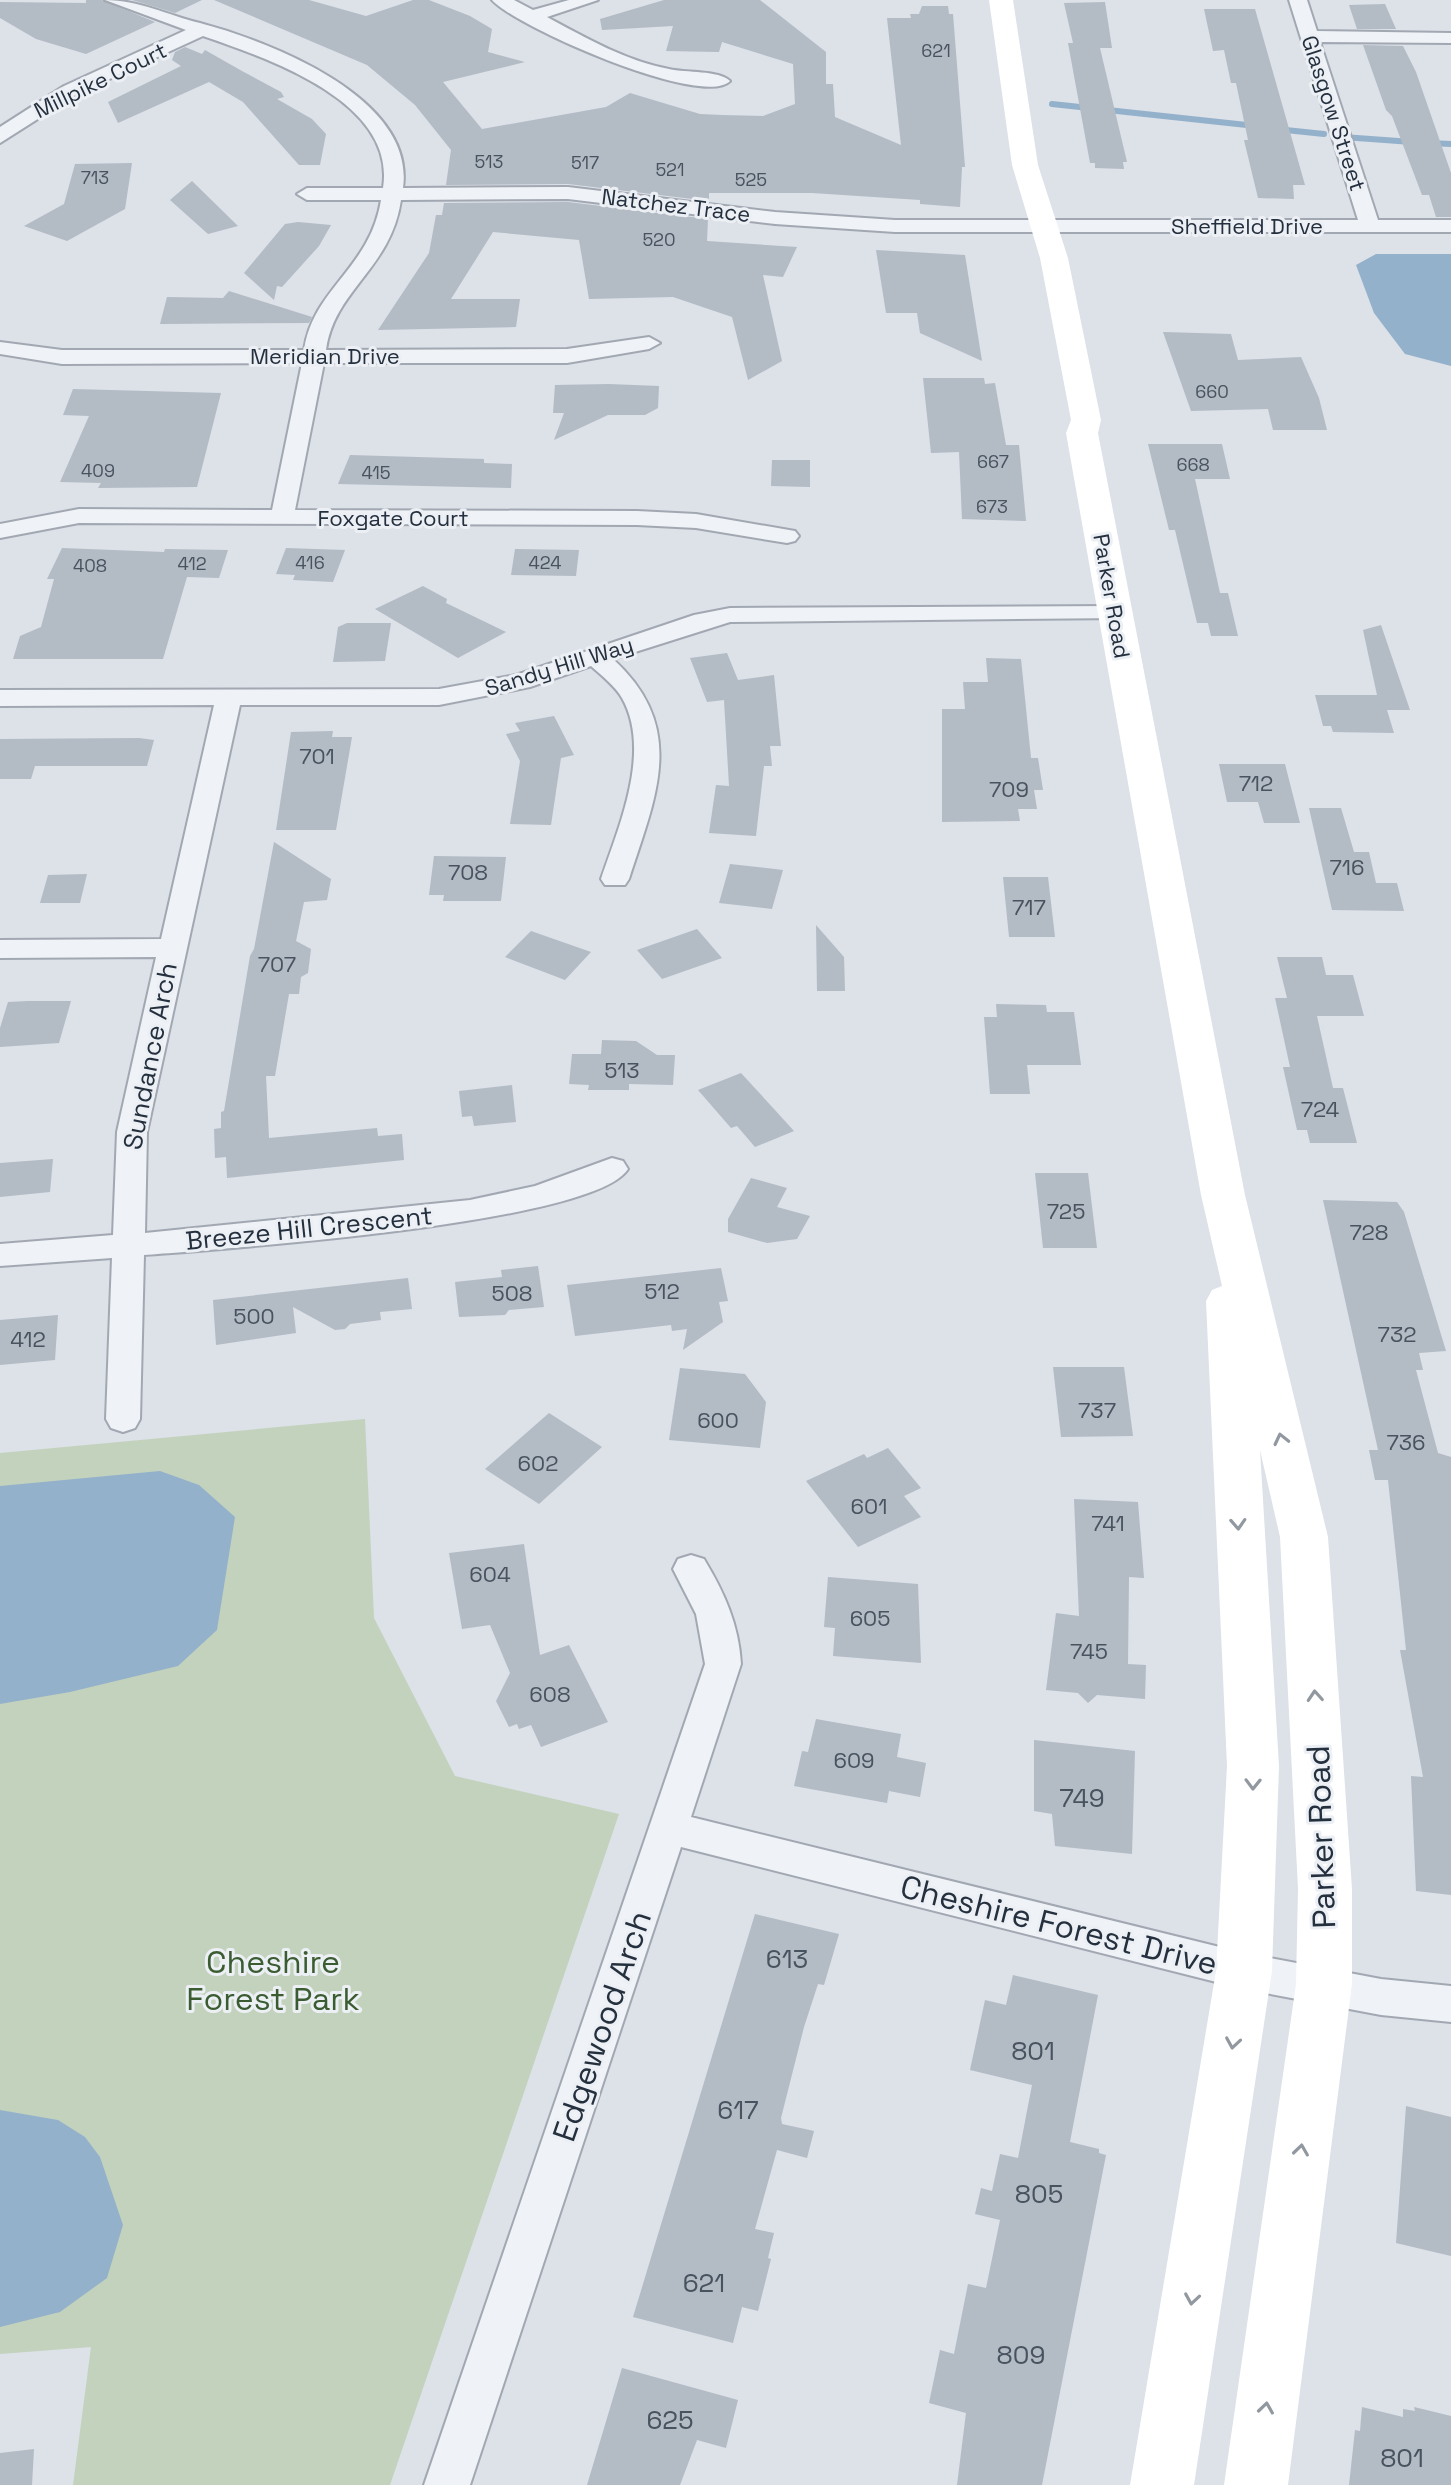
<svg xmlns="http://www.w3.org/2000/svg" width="1451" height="2485" viewBox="0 0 1451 2485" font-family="'Space Grotesk',sans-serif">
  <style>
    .green { fill: #c3d2bd }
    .water { fill: #94b1cb }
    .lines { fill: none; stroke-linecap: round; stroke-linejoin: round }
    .stream { stroke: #94b1cb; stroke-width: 6 }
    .building { fill: #b3bbc5 }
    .street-casing { stroke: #a2a8b2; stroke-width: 4 }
    .street { fill: #eff2f6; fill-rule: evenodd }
    .secondary { fill: #fff; fill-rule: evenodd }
    .oneway { stroke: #92989f }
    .labels { text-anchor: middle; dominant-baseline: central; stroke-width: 6; stroke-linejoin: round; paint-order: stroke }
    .far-number-label { font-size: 18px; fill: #485360 }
    .far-street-label { font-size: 22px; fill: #25303f; stroke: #ecf0f5 }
    .number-label { font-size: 22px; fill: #485360 }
    .street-label { font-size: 26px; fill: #25303f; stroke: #ecf0f5 }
    .near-number-label { font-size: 26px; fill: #485360 }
    .near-street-label { font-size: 32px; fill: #25303f; stroke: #ecf0f5 }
    .near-park-label { font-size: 32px; fill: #3b5c31; stroke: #ecf0f5 }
  </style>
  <rect width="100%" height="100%" fill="#dde1e8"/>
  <path class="green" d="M365,1419L374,1618L455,1776L619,1814L390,2485H73L91,2347L0,2354V1453Z"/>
  <path class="water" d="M1376,254H1451V366L1405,354L1374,313L1356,265Z
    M160,1471L199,1485L235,1517L217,1630L178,1666L70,1692L0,1704V1486Z
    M0,2110L58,2120L85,2137L100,2157L123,2225L107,2278L60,2312L0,2327Z"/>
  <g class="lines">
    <path class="stream" d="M1052,104L1256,126
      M1276,129L1324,134
      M1343,137L1412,142
      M1428,143L1451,144"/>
  </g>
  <path class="building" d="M86,0H102L155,22L86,54L36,39L0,18V2L86,3Z
    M132,0H202L175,13Z
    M214,0H309L366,16L413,0H429L470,16L492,29L488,52L525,62L443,82L482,129L606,107L630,93L700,114L722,115L763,116L795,104L793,64L722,42L719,52L666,51L673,26L602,30L600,19L664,0H760L826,52V84H833L835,117L901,145L887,18H911L910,14H919L922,6H948L949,14H953L965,167H962L960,207L920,204V200L812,193H709V201L568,184L446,185L451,150L415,105L367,65Z
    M1105,2L1112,48H1100L1127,162H1123L1124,169L1095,168V163H1090L1068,43H1073L1064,3Z
    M1385,4L1396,29H1357L1349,5Z
    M1204,9H1255L1305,185H1293L1294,199L1258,198L1244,140H1248L1236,83H1231L1224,50L1213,51Z
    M1363,45L1403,46L1416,72L1451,173V217H1436L1429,195H1422L1392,116L1386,110Z
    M185,47L202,54L205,50L242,71L281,92L284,97L277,99L312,119L326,134L320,165H299L243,102L209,82L118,123L108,102L181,66L172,60L175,52Z
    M132,163L125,209L67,241L24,226L64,204L75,164Z
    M192,181L238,226L208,234L170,200Z
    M568,202L708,219L707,241L797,247L783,277L763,275L782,361L748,380L732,317L673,297L589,299L579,240L493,232L451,299H520L516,327L378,330L429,253L436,215H442L444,203Z
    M298,222L331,225L319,246L282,287L277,286L274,300L244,273L285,224Z
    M876,250L965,255L982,361L920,333L917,313H886Z
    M229,291L312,317L309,323L160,324L167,297L223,298Z
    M1163,332L1231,334L1238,360L1301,357L1319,398L1327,430H1273L1268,409L1191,411Z
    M923,378H984L985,384L995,383L1006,445H1019L1026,521L962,519L959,452L931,453Z
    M609,384L659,386L658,408L645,415H608L554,440L564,413H553L555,385Z
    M73,389L221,393L197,487L98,488L101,483L60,482L89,416L63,415Z
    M1148,444H1222L1230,479H1195L1220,593H1228L1238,636H1211L1208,623H1197L1175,530H1169Z
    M350,455L484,459V463L512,464L511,488L338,484Z
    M772,460H810V487L771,486Z
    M62,548L164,552L165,549L228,550L219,578L187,577L163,659H13L20,636L41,627L54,579H47Z
    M286,548L345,550L333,582L293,580L295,575L276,574Z
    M515,549L579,550L576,576L511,575Z
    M423,586L447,599L446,603L506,632L458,658L375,609Z
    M347,623H391L385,661L333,662L338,627Z
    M1381,625L1410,710H1387L1394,733L1333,732L1331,726H1323L1315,695H1377L1363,630Z
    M727,653L738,680L774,675L781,746H770L772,766H764L756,836L709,833L716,785L729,786L724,700L707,702L690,658Z
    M986,658L1021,659L1031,758H1038L1043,790H1034L1037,809H1018L1020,821L942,822V709H965L963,682H988Z
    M554,716L574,755L561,758L551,825L510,824L520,761L506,734L520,731L515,723Z
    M333,731L332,737H352L336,830H276L291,732Z
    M139,738L154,740L147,766H35L31,779H0V739Z
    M1219,764H1285L1300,823H1264L1258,802H1227Z
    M1309,808H1341L1354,852H1369L1376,883H1397L1404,911L1332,910Z
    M274,842L331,879L327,900L304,902L296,941L311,949L308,973L301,977L299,994H289L275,1076H266L269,1138L377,1128L378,1136L402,1134L404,1160L227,1178L226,1157L215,1158L214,1129L221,1128V1112L224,1111L250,956L254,949Z
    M434,856L506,857L501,901H443L444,895H429Z
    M730,864L783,870L772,909L719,903Z
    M87,874L80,903H40L48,875Z
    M1003,877H1048L1055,937H1009Z
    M816,925L844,957L845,991H817Z
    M697,929L722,958L662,979L637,950Z
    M531,931L591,952L565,980L505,957Z
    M1277,957H1322L1326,975H1353L1364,1016H1317L1333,1088H1343L1357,1143H1310L1307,1130H1297L1283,1067H1290L1275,998H1287Z
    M28,1001H71L59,1043L0,1047V1028L8,1002Z
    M996,1004L1046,1005L1047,1012H1074L1081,1065H1027L1030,1094H990L984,1017H997Z
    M602,1040L636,1041L657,1055H675L673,1085L629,1084V1090H588L589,1085L569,1084L572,1054H601Z
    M741,1073L774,1109L794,1131L755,1147L737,1126L731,1128L698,1090Z
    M512,1085L516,1122L474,1126L472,1116L462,1117L459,1091Z
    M53,1159L50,1192L0,1197V1163Z
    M1035,1173H1088L1097,1248H1043Z
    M751,1178L787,1188L777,1207L810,1216L797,1239L767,1243L728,1232V1219Z
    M1323,1200L1397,1202L1404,1212L1446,1351L1419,1353L1423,1370H1416L1438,1453L1451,1457V1895L1416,1891L1411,1776L1423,1777L1400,1650H1406L1388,1480H1375L1369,1450H1378Z
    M538,1266L544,1307L509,1310L505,1315L459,1317L455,1282L502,1277L501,1270Z
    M721,1268L728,1301L719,1302L723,1322L683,1350L687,1329L672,1331L671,1325L575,1336L567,1285Z
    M408,1278L412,1309L380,1312L381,1320L350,1324L345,1329L335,1330L293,1307L296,1333L216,1345L213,1300Z
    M58,1315L55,1360L0,1365V1320Z
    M1053,1367H1124L1133,1436L1061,1437Z
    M680,1368L745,1374L766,1402L760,1448L669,1440Z
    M549,1413L602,1447L539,1504L485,1469Z
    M888,1448L921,1488L904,1496L921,1517L858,1547L806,1481L864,1454L867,1458Z
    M1074,1499L1138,1502L1144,1578L1129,1577L1128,1664L1146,1665L1145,1699L1097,1695L1088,1703L1078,1693L1046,1690L1056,1613L1079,1616Z
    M524,1544L540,1655L569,1645L608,1722L541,1747L531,1725L519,1729L517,1724L509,1727L496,1701L510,1673L490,1625L462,1629L449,1553Z
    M828,1577L918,1584L921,1663L833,1656L835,1628L824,1627Z
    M816,1719L901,1734L897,1757L926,1763L920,1797L889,1791L887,1803L794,1786L802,1751L808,1752Z
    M1034,1740L1135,1751L1132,1854L1055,1846L1052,1814L1034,1811Z
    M755,1914L839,1934L824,1985L818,1984L804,2027L781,2118L782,2124L814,2131L807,2158L777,2150L755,2229L774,2233L768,2258L771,2259L758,2311L742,2307L733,2343L633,2317Z
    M1013,1975L1098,1995L1070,2142L1099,2149V2153L1106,2155L1042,2485H957L966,2413L929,2403L940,2350L954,2354L968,2284L986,2288L1000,2220L975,2214L981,2188L992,2191L1000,2154L1018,2158L1032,2085L970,2070L985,2000L1006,2005Z
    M1406,2106L1451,2117V2256L1396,2243Z
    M622,2368L738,2400L726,2448L697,2440L680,2485H587Z
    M1362,2407L1403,2417V2409L1415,2411L1414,2407L1451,2416V2485H1349L1355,2430L1360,2431Z
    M34,2449L32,2485H0V2453Z"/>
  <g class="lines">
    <g class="street-casing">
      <path id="street" d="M105,0C139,0 167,15 200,23C268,41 416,97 403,188L568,187L775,212L895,220H1358L1289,0H1307L1317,31L1451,33V43L1320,42L1378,220H1451V232H895L775,224L568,199L401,200C391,269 334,290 326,350L567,349L649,337L660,343L649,349L567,363H324L295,510L637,511L696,514L795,531L799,536L795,541L787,543L696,528L637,525L79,523L0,538V524L79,509L272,510L302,363L62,364L0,354V342L62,350H304C313,288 370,269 381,200H307L297,194L307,188H383C397,101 266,58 203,36L77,94L0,143V127L64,86L186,30Z
        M492,0H514L533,10L569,0H598L547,17C586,38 626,61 669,69C686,73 719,70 730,81C703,109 516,27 492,0Z
        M1115,606L1127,613L1124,618L730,622L613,659C688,728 656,795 629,879L625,885H605L601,879C619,826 652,751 622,698C615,686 602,676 591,666L530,687L439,705H240L147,1132L145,1233L470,1200L535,1186L612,1158L623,1161L628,1169C594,1224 220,1249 144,1255L140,1419L135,1428L123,1432L111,1428L106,1419L112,1258L0,1266V1244L113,1235L117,1132L156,957L0,958V940L161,939L214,705L0,706V690L439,689L516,675L694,615L730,608Z
        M691,1555L704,1559C724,1592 739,1625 741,1664L691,1817L1244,1953L1381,1979L1451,1986V2022L1381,2015L1244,1989L681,1847L470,2485H424L705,1664L696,1614L673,1569L678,1559Z"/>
    </g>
    <use href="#street" class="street"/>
    <path class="secondary" d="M989,0H1013L1038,165L1068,258L1101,420L1098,433L1245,1195L1328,1537L1352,1889V1984L1288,2485H1224L1296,1984L1298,1889L1280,1537L1260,1450L1279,1766L1272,1971L1194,2485H1130L1216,1971L1227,1766L1206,1301L1212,1290L1222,1286L1201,1195L1066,433L1071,420L1040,258L1012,165Z"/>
  </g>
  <defs><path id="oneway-chevron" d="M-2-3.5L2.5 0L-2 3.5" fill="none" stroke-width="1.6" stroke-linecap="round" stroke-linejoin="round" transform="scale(2)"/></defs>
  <g class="oneway">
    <use href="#oneway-chevron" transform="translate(1281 1439) rotate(-103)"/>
    <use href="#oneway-chevron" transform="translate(1238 1524) rotate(87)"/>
    <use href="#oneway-chevron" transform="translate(1315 1696) rotate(-94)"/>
    <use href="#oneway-chevron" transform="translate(1253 1784) rotate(91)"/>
    <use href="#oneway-chevron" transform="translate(1233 2043) rotate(99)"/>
    <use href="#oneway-chevron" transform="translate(1301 2150) rotate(-82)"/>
    <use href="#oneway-chevron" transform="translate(1192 2299) rotate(99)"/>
    <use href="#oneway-chevron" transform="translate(1266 2408) rotate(-82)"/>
  </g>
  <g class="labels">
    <g class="far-number-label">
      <text x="936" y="50">621</text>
      <text x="489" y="161">513</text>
      <text x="585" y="162">517</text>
      <text x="670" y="169">521</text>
      <text x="95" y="177">713</text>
      <text x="751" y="179">525</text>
      <text x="659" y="239">520</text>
      <text x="1212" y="391">660</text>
      <text x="993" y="461">667</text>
      <text x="1193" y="464">668</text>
      <text x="98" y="470">409</text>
      <text x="376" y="472">415</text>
      <text x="992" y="506">673</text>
      <text x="310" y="562">416</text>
      <text x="545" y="562">424</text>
      <text x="192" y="563">412</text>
      <text x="90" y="565">408</text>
    </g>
    <g class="far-street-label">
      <text transform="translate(100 80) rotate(-26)">Millpike Court</text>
      <text transform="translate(1334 113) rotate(72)">Glasgow Street</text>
      <text transform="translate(676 205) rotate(7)">Natchez Trace</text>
      <text x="1247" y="226">Sheffield Drive</text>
      <text x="325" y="356">Meridian Drive</text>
      <text x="393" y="518">Foxgate Court</text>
      <text transform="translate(1112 596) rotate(80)">Parker Road</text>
      <text transform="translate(559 666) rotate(-17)">Sandy Hill Way</text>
    </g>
    <g class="number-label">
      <text x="317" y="756">701</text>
      <text x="1256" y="783">712</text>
      <text x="1009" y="789">709</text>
      <text x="1347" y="867">716</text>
      <text x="468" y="872">708</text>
      <text x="1029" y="907">717</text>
      <text x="277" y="964">707</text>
      <text x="622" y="1070">513</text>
      <text x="1320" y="1109">724</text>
      <text x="1066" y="1211">725</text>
      <text x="1369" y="1232">728</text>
      <text x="662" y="1291">512</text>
      <text x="512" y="1293">508</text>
      <text x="254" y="1316">500</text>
      <text x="1397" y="1334">732</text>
      <text x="28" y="1339">412</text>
      <text x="1097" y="1410">737</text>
      <text x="718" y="1420">600</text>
      <text x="1406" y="1442">736</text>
      <text x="538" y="1463">602</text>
      <text x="869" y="1506">601</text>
      <text x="1108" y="1523">741</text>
      <text x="490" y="1574">604</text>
      <text x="870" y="1618">605</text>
      <text x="1089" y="1651">745</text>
      <text x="550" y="1694">608</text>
      <text x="854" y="1760">609</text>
    </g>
    <g class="street-label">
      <text transform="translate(150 1056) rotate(-79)">Sundance Arch</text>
      <text transform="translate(309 1228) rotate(-6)">Breeze Hill Crescent</text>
    </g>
    <g class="near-number-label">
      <text x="1082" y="1798">749</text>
      <text x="787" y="1959">613</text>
      <text x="1033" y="2051">801</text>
      <text x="738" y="2110">617</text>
      <text x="1039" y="2194">805</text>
      <text x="704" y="2283">621</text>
      <text x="1021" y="2355">809</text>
      <text x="670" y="2420">625</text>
      <text x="1402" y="2458">801</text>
    </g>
    <g class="near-street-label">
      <text transform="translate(1321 1837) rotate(-92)">Parker Road</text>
      <text transform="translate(1059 1925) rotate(14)">Cheshire Forest Drive</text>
      <text transform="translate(602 2026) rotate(-71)">Edgewood Arch</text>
    </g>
    <g class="near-park-label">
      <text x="273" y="1962">Cheshire<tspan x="273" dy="37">Forest Park</tspan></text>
    </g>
  </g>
</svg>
